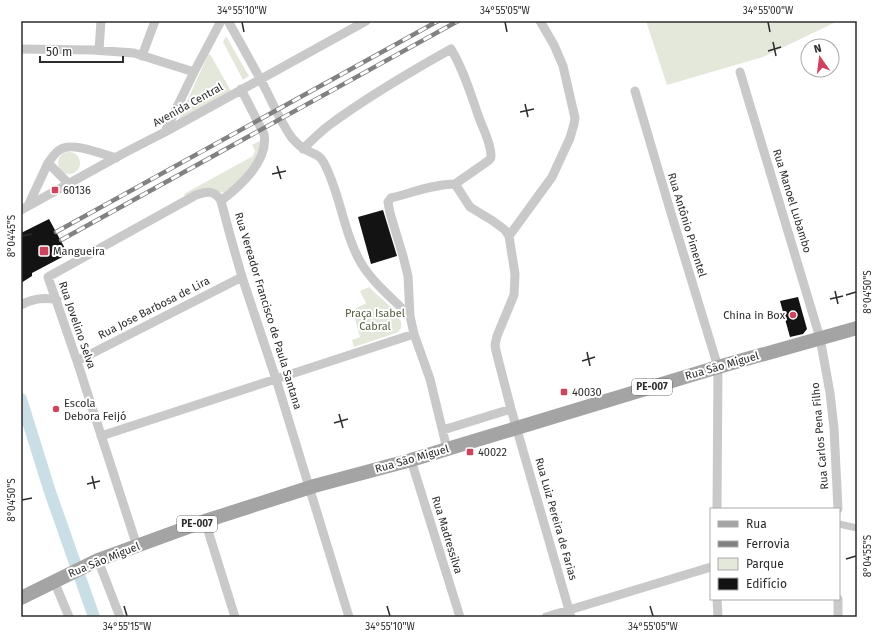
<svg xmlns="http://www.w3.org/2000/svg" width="878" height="638" viewBox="0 0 878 638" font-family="'Fira Sans',sans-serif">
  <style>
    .green { fill: #e4e8db }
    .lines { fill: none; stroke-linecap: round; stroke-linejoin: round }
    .canal { stroke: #cadee6; stroke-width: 12 }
    .building { fill: #131313 }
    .pedestrian { stroke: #c9c9c9; stroke-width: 7 }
    .minor { stroke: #c9c9c9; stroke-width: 9 }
    .primary { stroke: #a4a4a4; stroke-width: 14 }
    .rail-casing { stroke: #818181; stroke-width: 4.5 }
    .rail { stroke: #fff; stroke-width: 3; stroke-dasharray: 9; stroke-linecap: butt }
    .ticks { fill: none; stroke: #2c2c2c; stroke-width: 1.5 }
    .poi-dot { fill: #ce435e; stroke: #fff; stroke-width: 1.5 }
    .labels { text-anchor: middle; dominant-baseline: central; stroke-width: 4; stroke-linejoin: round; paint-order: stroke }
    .shield { fill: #fff; stroke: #6b6b6b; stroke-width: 1 }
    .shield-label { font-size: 10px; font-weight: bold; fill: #2c2c2c }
    .street-label { font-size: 11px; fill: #2c2c2c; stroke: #fff }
    .poi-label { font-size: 11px; fill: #2c2c2c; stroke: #fff; text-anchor: start }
    .park-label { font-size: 11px; fill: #546240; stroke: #fff }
    .neatline { fill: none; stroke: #2c2c2c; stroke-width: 1.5 }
    .ticks-label { font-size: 10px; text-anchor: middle; fill: #2c2c2c }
  </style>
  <rect width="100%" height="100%" fill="#fff"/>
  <path class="green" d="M646,21H838L763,57L667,85Z
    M226,36L249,76L243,80L223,42Z
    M210,54L231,91L179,119L208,55Z
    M263,139L262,161L225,193L218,192L186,198L184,194L253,156L255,151L252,145Z
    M58 163a11 11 0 1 1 22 0a11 11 0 1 1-22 0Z
    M369,287C376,295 416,323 396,333L354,347L352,340L360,337L355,319H353L351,311L366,303L360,291Z"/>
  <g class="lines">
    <path class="canal" d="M21,399L50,492L94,617"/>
  </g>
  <path class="building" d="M383,210L397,256L371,264L358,217Z
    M49,219L68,254L32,273V276L21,283V233Z
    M798,297L807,329L803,334L790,337L780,301Z"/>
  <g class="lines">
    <path class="pedestrian" d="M839,524L857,528"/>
    <path class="minor" d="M228,21C241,44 254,67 266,90C274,106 281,123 292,138C295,141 299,146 303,148C311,154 319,153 324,163C341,195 343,232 361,263C373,283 393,299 410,316
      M21,49L93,50L134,53L194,72
      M99,50L101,21
      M142,56L155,21
      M740,72L820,338L830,393L834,428L838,509
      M241,89L264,134C269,161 240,186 221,201L230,235L242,277L276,379L349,617
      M635,91L671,213L718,367L717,509
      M165,132L194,72L221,21
      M303,149C311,141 319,133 328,126C367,97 408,73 451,49C465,72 472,99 481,123C485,132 491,146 491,156C491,159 490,159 488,161L455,184
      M48,163L69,184
      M455,184L470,207L493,221L505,230L509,236L515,274L514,295L497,336L495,345L496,351L511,409L571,617
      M28,206L48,163C52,158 55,152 61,149C73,142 102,154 116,158
      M21,210L124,153L165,132L366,21
      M509,236L552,177L570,138L574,124L575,118L563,66L554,45L540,21
      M21,305C32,299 45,297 57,300
      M77,361L242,277
      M443,430L511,409
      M101,436L414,334
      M447,449L430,379L414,334L410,316L408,276L403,256L390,213L388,202L391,198C412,193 434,184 455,184
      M411,460L460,617
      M205,521L235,617
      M137,546L77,361L48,277L196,195C207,191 215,190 221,201
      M98,560L120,617
      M54,581L69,617
      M717,599L718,617
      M546,617L711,567
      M838,617V599"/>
    <path class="primary" d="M21,598L98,560L205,521L314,486L411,460L718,367L857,328"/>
    <g class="rail-casing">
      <path id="rail" d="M56,232L438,21
        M61,240L458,21"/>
    </g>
    <use href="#rail" class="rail"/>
  </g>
  <path class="ticks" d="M242,22L244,32M505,22L507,32M768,22L770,32M773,42L776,56M768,51L781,47M525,104L528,117M520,112L534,109M277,166L281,179M272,174L286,171M22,236L32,234M835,291L838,304M846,295L856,292M830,299L843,296M587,352L590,366M582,361L595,357M339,414L343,428M334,423L348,419M92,476L95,489M87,484L100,481M22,500L32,498M846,559L856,556M124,606L127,616M387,606L390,616M650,606L653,616"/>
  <g class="poi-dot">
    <rect x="51" y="186" width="8" height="8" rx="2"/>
    <rect x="39" y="246" width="10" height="10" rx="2"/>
    <circle cx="793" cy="315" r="4"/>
    <rect x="560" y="388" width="8" height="8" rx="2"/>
    <circle cx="56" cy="409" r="4"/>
    <rect x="466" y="448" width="8" height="8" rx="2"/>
  </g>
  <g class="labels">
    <g class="shield">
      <rect x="632" y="379" width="40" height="16" rx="3"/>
      <rect x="177" y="516" width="40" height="16" rx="3"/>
    </g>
    <g class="shield-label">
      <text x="652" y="387">PE-007</text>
      <text x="197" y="524">PE-007</text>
    </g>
    <g class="street-label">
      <text transform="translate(188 105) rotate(-29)">Avenida Central</text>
      <text transform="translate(792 201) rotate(73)">Rua Manoel Lubambo</text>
      <text transform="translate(687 225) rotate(73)">Rua Antônio Pimentel</text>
      <text transform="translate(154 308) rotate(-27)">Rua Jose Barbosa de Lira</text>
      <text transform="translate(268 311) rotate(73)">Rua Vereador Francisco de Paula Santana</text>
      <text transform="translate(77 325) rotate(71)">Rua Jovelino Selva</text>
      <text transform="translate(722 366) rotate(-16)">Rua São Miguel</text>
      <text transform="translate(820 436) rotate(-95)">Rua Carlos Pena Filho</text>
      <text transform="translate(412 459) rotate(-16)">Rua São Miguel</text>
      <text transform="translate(556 519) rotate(74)">Rua Luiz Pereira de Farias</text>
      <text transform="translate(447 535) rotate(73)">Rua Madressilva</text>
      <text transform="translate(104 560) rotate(-22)">Rua São Miguel</text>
    </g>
    <g class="poi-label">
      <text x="63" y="190">60136</text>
      <text x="53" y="251">Mangueira</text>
      <text x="785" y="315" text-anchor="end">China in Box</text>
      <text x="572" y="392">40030</text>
      <text x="64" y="403">Escola<tspan x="64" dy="13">Debora Feijó</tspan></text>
      <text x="478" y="452">40022</text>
    </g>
    <g class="park-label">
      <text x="375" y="313">Praça Isabel<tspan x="375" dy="13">Cabral</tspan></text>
    </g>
  </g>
  <rect width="878" height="638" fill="none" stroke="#ffffff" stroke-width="44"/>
  <rect x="710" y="508" width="130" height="92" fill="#ffffff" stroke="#ababab"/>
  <rect x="718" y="521" width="20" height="6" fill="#a4a4a4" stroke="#ababab"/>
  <text x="746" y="528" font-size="12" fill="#2c2c2c">Rua</text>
  <rect x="718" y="541" width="20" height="6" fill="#818181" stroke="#ababab"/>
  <text x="746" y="548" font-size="12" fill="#2c2c2c">Ferrovia</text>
  <rect x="718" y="558" width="20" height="12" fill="#e4e8db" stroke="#ababab"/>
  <text x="746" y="568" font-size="12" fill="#2c2c2c">Parque</text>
  <rect x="718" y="578" width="20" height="12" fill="#131313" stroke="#ababab"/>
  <text x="746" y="588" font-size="12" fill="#2c2c2c">Edifício</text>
  <g transform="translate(820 58) rotate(346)"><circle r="19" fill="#ffffff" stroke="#ababab"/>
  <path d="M0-3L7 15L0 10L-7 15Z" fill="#ce435e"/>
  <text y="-6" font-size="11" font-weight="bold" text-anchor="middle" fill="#2c2c2c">N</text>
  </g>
  <path d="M40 56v6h83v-6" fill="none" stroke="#2c2c2c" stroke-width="2"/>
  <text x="46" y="56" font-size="12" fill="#2c2c2c" stroke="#ffffff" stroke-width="3" paint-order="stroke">50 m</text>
  <rect x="22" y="22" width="834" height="594" class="neatline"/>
  <g class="ticks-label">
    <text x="242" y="14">34°55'10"W</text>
    <text x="505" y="14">34°55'05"W</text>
    <text x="768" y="14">34°55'00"W</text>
    <text transform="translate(11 236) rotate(-90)" y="4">8°04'45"S</text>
    <text transform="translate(867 292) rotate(-90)" y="4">8°04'50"S</text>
    <text transform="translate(11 500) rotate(-90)" y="4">8°04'50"S</text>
    <text transform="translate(867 556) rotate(-90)" y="4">8°04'55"S</text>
    <text x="127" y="630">34°55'15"W</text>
    <text x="390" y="630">34°55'10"W</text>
    <text x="653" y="630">34°55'05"W</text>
  </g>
</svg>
